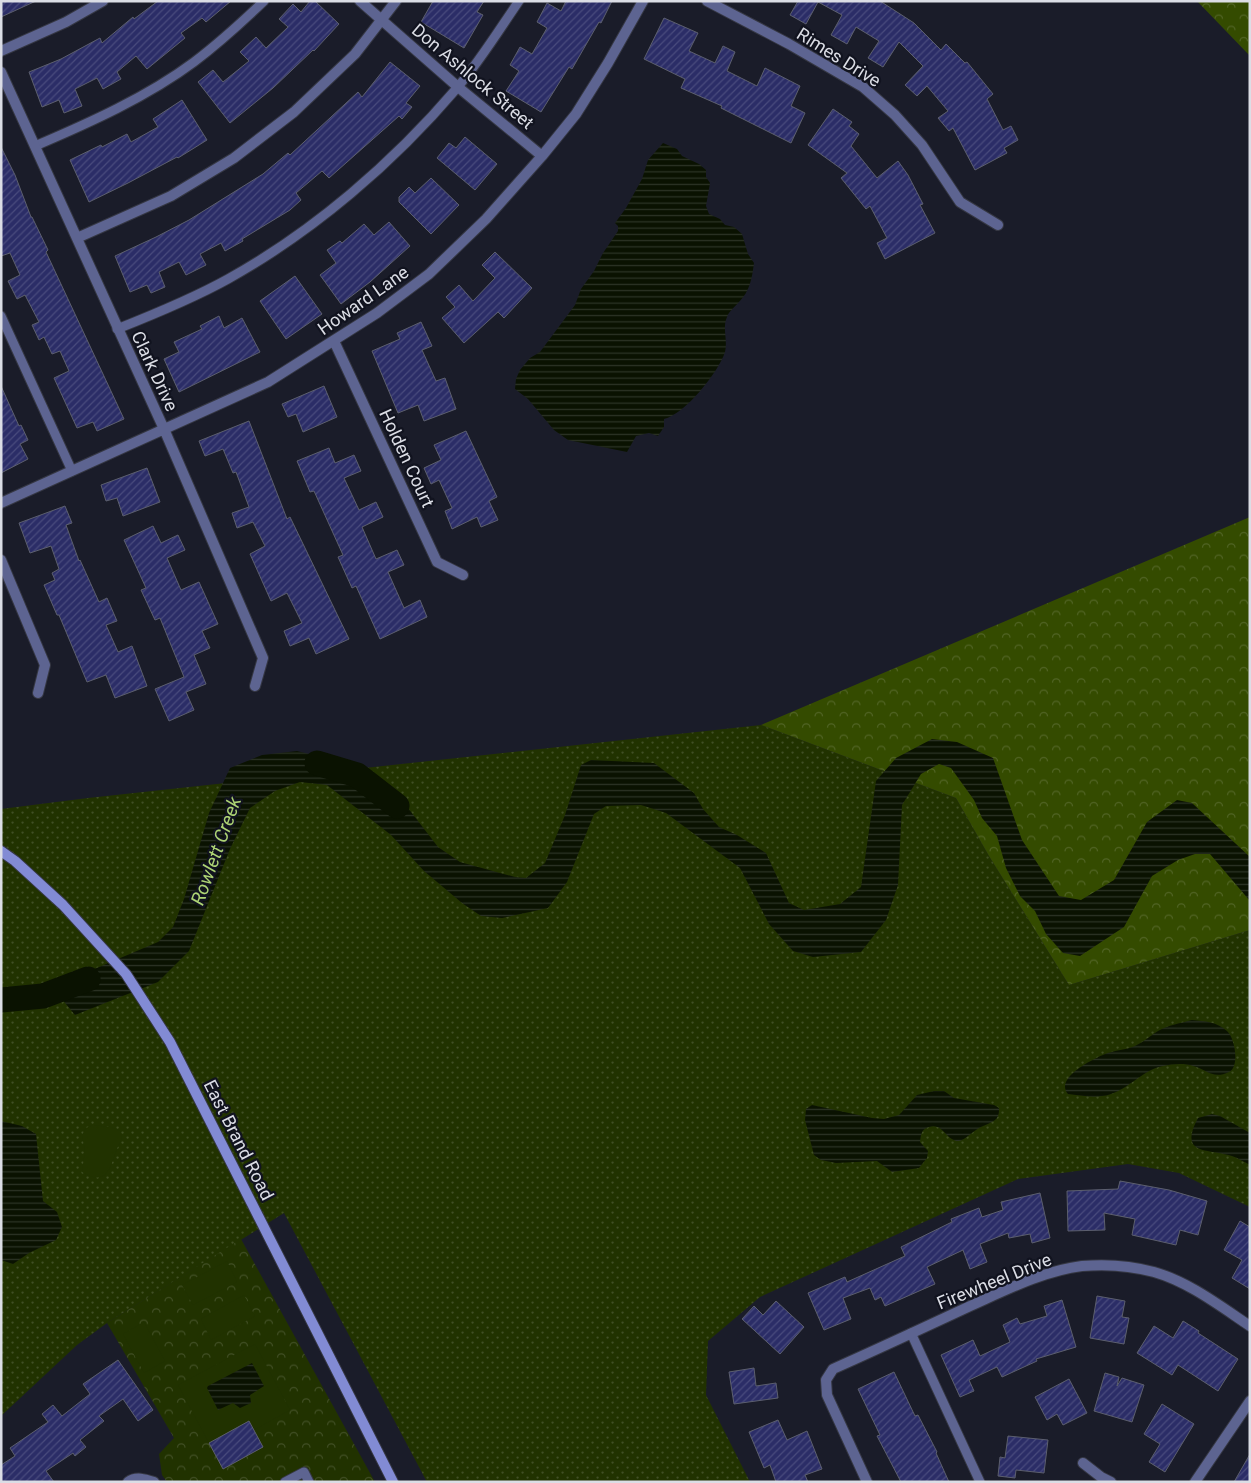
<svg xmlns="http://www.w3.org/2000/svg" width="1251" height="1483" viewBox="0 0 1251 1483" font-family="Roboto,sans-serif">
  <style>
    .grass { fill: url(#grass-dots) }
    .forest { fill: url(#forest-crowns) }
    .park { fill: url(#park-crowns) }
    .garden { fill: #213200 }
    .water { fill: url(#water-rules) }
    .lines { fill: none; stroke-linecap: round; stroke-linejoin: round }
    .river { stroke: #0a1201; stroke-width: 25 }
    .building { fill: url(#building-hatch); stroke: #5c5f6e }
    .lane-casing { stroke: #353743; stroke-width: 11 }
    .street-casing { stroke: #353743; stroke-width: 12 }
    .secondary-casing { stroke: #353743; stroke-width: 12 }
    .lane { stroke: #5d6491; stroke-width: 9 }
    .street { stroke: #5d6491; stroke-width: 10 }
    .secondary { stroke: #828bd4; stroke-width: 10 }
    .labels { text-anchor: middle; dominant-baseline: central; stroke-width: 4.5; stroke-linejoin: round; paint-order: stroke }
    .street-label { font-size: 18px; fill: #dbdde5; stroke: #11131f }
    .water-label { font-size: 19px; font-style: italic; fill: #add374; stroke: #11131f }
  </style>
  <defs>
    <pattern id="grass-dots" width="8" height="8" patternUnits="userSpaceOnUse" patternTransform="scale(1.25)"><rect width="8" height="8" fill="#213200"/><path d="M2 2h.1M6 6h.1" fill="none" stroke="#414f25" stroke-width="1.8" stroke-linecap="round"/></pattern>
    <pattern id="forest-crowns" width="20" height="18" patternUnits="userSpaceOnUse" patternTransform="scale(1.25)"><rect width="20" height="18" fill="#344b00"/><path d="M2 6a3 3 0 1 1 6 0M12 15a3 3 0 1 1 6 0" fill="none" stroke="#516425"/></pattern>
    <pattern id="park-crowns" width="20" height="18" patternUnits="userSpaceOnUse" patternTransform="scale(1.25)"><rect width="20" height="18" fill="#213200"/><path d="M2 6a3 3 0 1 1 6 0M12 15a3 3 0 1 1 6 0" fill="none" stroke="#414f25"/></pattern>
    <pattern id="water-rules" width="6" height="5" patternUnits="userSpaceOnUse" patternTransform="scale(1.25)"><rect width="6" height="5" fill="#0a1201"/><path d="M0 2.5h6" fill="none" stroke="#2d3426"/></pattern>
    <pattern id="building-hatch" width="6" height="6" patternUnits="userSpaceOnUse" patternTransform="scale(1.25)"><rect width="6" height="6" fill="#2b2d67"/><path d="M-1 1l2-2M0 6l6-6M5 7l2-2" fill="none" stroke="#494b7d"/></pattern>
  </defs>
  <rect width="100%" height="100%" fill="#1a1c29"/>
  <path class="grass" d="M761,725L956,798L989,856L1069,985L1250,930V1207L1179,1173L1128,1164L1018,1179L760,1297L708,1341L706,1395L750,1482H427L284,1213L107,1323L77,1345L1,1416V809L88,798Z"/>
  <path class="forest" d="M1197,1H1250V56Z
    M1250,517V930L1069,985L989,856L956,798L761,725Z"/>
  <path class="park" d="M241,1239L375,1482H167L162,1475L159,1454L174,1438L107,1323Z"/>
  <path class="garden" d="M93,1125L110,1127L120,1131L122,1138C119,1144 116,1150 114,1157C108,1175 102,1184 82,1172L85,1151L82,1135L86,1128Z
    M227,1261L237,1282L193,1305L182,1285Z
    M244,1295L255,1316L211,1340L201,1319Z
    M144,1322L165,1361L144,1373L123,1334Z
    M255,1344L290,1410L254,1430L249,1421L209,1443L178,1385Z"/>
  <path class="water" d="M663,143L677,149L682,156L699,164L706,170V177L710,183L706,206L709,214L720,219L725,225L734,227L742,234L748,254L754,263C752,278 750,291 739,302C735,307 729,311 727,317C722,328 728,340 725,352C718,373 685,414 664,419V427L658,436L649,433L636,436L627,452L568,440L554,430L528,399L515,389L516,379L520,370L530,358L540,352L575,305L581,289L594,271L603,253L618,231V226L615,223L626,208L642,179L648,160Z
    M932,739L957,742L993,758L1022,840L1059,896L1081,900L1114,880L1147,822L1177,800L1192,803L1250,857V901L1210,854H1195L1178,860L1152,876L1124,927L1080,956L1063,953L1046,934L1035,911L1020,896L1006,868L997,836L982,818L974,800L951,768L939,764L921,774L902,805L898,885L886,920L861,952L813,957L793,951L769,924L740,868L666,813L641,805L606,806L594,814L567,882L548,908L502,918L481,916L462,903L424,871L391,835L327,785L300,782L275,791L250,808L230,849L189,951L158,982L75,1015L52,987L158,942L173,927L184,899L209,813L230,768L262,755L297,751L325,758L408,808L438,847L460,862L515,877L526,878L545,863L565,815L581,765L591,760L654,763L694,793L703,809L719,827L737,835L766,853L789,903L804,910L840,904L861,887L876,781L896,758Z
    M1192,1020C1205,1021 1217,1022 1227,1031C1235,1038 1240,1067 1229,1072C1213,1080 1206,1069 1193,1066C1184,1063 1173,1064 1163,1066C1141,1070 1125,1094 1102,1096C1091,1098 1078,1095 1068,1094C1054,1078 1093,1059 1105,1054C1115,1050 1126,1050 1135,1046C1144,1042 1151,1035 1158,1031C1168,1025 1181,1023 1192,1020Z
    M934,1091H944L954,1098L994,1105L999,1108C999,1112 999,1116 996,1119C992,1123 984,1125 979,1128C973,1131 965,1140 959,1141C946,1141 943,1122 929,1127C921,1129 921,1135 920,1142L928,1151L927,1158L919,1168L892,1172L877,1161L836,1163L821,1160L814,1155L805,1120L806,1109L812,1105L872,1118L884,1119L899,1115L917,1095Z
    M1212,1114L1220,1116L1250,1133V1165C1244,1162 1238,1158 1232,1156C1208,1148 1178,1156 1198,1118Z
    M1,1121L22,1126L36,1134L43,1201L57,1212L62,1227L56,1240L29,1253L13,1264L1,1260Z
    M252,1363L264,1386L250,1395L251,1403L240,1408L233,1403L218,1410L207,1388L208,1386Z"/>
  <g class="lines">
    <path class="river" d="M317,763L357,775L397,806
      M1,1000L43,996L88,979"/>
  </g>
  <path class="building" d="M1,1H36L1,17Z
    M158,1H231L206,22L202,18L181,33L185,38L147,69L136,56L117,72L121,79L103,89L97,78L75,89L82,106L64,113L59,100L42,107L29,72L61,59L100,38L102,43L133,17L134,19Z
    M310,1H315L339,24L314,51L313,50L273,88L230,123L198,82L213,70L223,82L249,61L240,52L256,37L266,48L288,27L279,19L293,4L301,12Z
    M433,1H484L477,12L483,15L464,48L421,22Z
    M566,1H612L601,23L599,22L572,69L569,67L541,112L506,91L519,71L510,65L520,47L532,54L547,28L537,22L547,3L561,11Z
    M798,1H880L914,23L941,50L946,44L965,63L967,62L993,94L987,99L1003,130L1011,126L1018,140L1004,148L1007,153L975,170L953,128L949,131L938,118L948,111L927,86L917,96L905,85L923,66L899,42L883,67L868,58L879,41L856,27L847,44L831,35L842,15L818,2L806,24L790,15Z
    M664,18L698,33L689,51L715,63L723,46L735,52L727,71L757,86L765,68L800,86L791,106L805,113L791,143L721,108L722,106L681,88L685,79L644,59Z
    M390,62L420,86L406,103L412,107L402,119L399,116L329,178L322,171L296,193L301,200L290,210L242,239L243,241L225,251L221,243L200,254L206,265L186,275L179,262L159,272L165,287L151,293L147,285L130,292L115,256L156,237L189,220L263,174L288,153L290,155L358,92L362,97Z
    M182,100L207,140L178,158L177,157L128,183L89,202L70,160L101,145L102,147L127,134L131,142L158,127L153,119Z
    M833,109L852,122L849,126L859,134L851,146L877,178L898,161L908,175L923,204L920,205L935,233L885,259L877,243L887,238L870,206L866,209L841,178L847,173L808,145Z
    M465,137L497,164L475,190L437,158L449,143L456,148Z
    M1,147L15,175L31,217H32L48,250L46,252L124,419L97,431L93,422L77,428L54,378L69,371L60,351L52,354L44,337L39,340L32,325L39,322L25,295L17,299L8,281L20,275L10,253L1,256Z
    M431,178L459,205L431,234L399,202V197L409,187L415,193Z
    M389,222L410,246L370,282L341,304L320,275L336,263L327,250L340,241L342,243L364,224L374,235Z
    M495,252L532,288L504,318L498,312L464,343L442,318L455,307L446,297L459,285L473,301L495,278L482,265Z
    M295,276L322,314L286,339L260,301Z
    M219,316L224,328L242,318L260,352L179,392L164,359L179,352L174,342L202,329L200,326Z
    M421,322L432,346L422,350L436,381L445,378L456,409L424,421L418,405L398,413L372,351L400,339L397,333Z
    M1,386L19,426L21,425L28,440L20,444L28,459L1,473Z
    M324,386L337,417L303,432L296,414L288,417L282,404Z
    M249,421L287,519L290,517L349,639L316,654L309,638L290,646L284,631L302,623L287,593L271,601L250,554L265,546L253,522L237,528L232,513L249,507L236,472L233,473L223,449L205,456L199,441Z
    M466,431L497,497L489,501L498,520L481,527L477,517L452,529L445,511L452,508L439,480L431,484L424,468L441,460L434,445Z
    M329,448L335,463L354,455L361,471L344,478L359,510L376,502L383,517L362,527L376,559L397,550L404,565L388,572L404,608L420,600L427,617L380,639L356,586L352,588L338,557L343,555L314,491L310,492L297,461Z
    M147,468L160,502L123,516L117,498L106,501L101,485Z
    M65,506L72,523L66,525L79,561L80,560L99,602L107,598L117,621L106,625L118,652L132,646L147,686L115,698L106,675L87,682L59,615H57L44,585L55,580L52,573L59,569L51,546L30,553L19,523Z
    M153,526L161,543L178,535L185,550L167,558L181,590L199,582L218,624L202,631L210,648L194,655L206,684L186,692L194,710L169,721L155,689L184,677L160,618L155,620L141,590L146,588L124,540Z
    M1120,1181L1169,1190L1207,1201L1198,1235L1180,1230L1176,1245L1132,1235L1135,1219L1104,1213L1105,1230L1068,1231L1067,1191L1118,1189Z
    M1040,1193L1050,1238L1032,1243L1030,1234L1009,1238L1008,1233L980,1244L987,1262L970,1269L963,1250L927,1267L935,1284L885,1306L881,1297L875,1300L870,1288L843,1298L851,1319L824,1330L808,1293L845,1277L847,1282L905,1256L901,1247L952,1222L951,1219L979,1208L982,1217L1003,1210L1001,1202Z
    M1240,1221L1250,1227V1289L1232,1278L1242,1260L1224,1250Z
    M1097,1296L1125,1301L1122,1317L1129,1318L1124,1344L1090,1338Z
    M1062,1300L1076,1347L1036,1359L1037,1361L1002,1377L997,1367L969,1380L974,1391L960,1397L941,1355L973,1340L980,1356L1010,1342L1003,1325L1017,1318L1020,1324L1047,1316L1044,1306Z
    M776,1301L804,1327L780,1354L742,1319L754,1306L763,1315Z
    M1183,1321L1199,1331L1198,1333L1238,1359L1218,1391L1178,1365L1172,1375L1137,1353L1154,1326L1173,1338Z
    M118,1360L153,1410L138,1421L123,1399L99,1416L104,1421L80,1440L86,1447L75,1456L73,1453L46,1471L54,1482H1V1465L15,1456L10,1448L48,1422L42,1414L53,1405L62,1416L90,1394L83,1384Z
    M754,1368L756,1386L776,1383L778,1398L734,1404L729,1372Z
    M894,1372L915,1416L918,1415L937,1452L936,1453L949,1482H901L877,1436L880,1435L858,1389Z
    M1105,1373L1119,1377L1117,1386L1122,1378L1144,1385L1132,1422L1094,1411Z
    M1069,1379L1087,1413L1063,1425L1057,1414L1047,1420L1035,1397Z
    M1162,1404L1194,1424L1165,1472L1149,1462L1160,1444L1144,1434Z
    M778,1420L787,1440L807,1431L822,1469L805,1475L808,1482H776L770,1465L764,1468L749,1432Z
    M249,1421L263,1447L223,1469L209,1443Z
    M1008,1436L1048,1440L1044,1473L1016,1470L1015,1478L998,1476L1000,1457L1005,1458Z
    M1250,1454V1482H1234Z"/>
  <g class="lines">
    <g class="lane-casing">
      <path id="lane" d="M35,146C89,123 147,97 194,62C219,43 241,23 264,1
        M1,316L72,471
        M117,329C155,314 192,299 228,279C314,231 393,163 457,88C480,61 499,30 519,1
        M911,1333L980,1482
        M285,1482L304,1472L309,1482"/>
    </g>
    <g class="street-casing">
      <path id="street" d="M360,1L458,87L542,156
        M707,1L789,44L863,87L895,115L922,145L960,202L998,225
        M1,51L66,22L103,1
        M1,72L164,429L263,658L255,686
        M77,238L171,196L234,158L294,112L355,54L396,1
        M334,341L437,562L463,575
        M1,503L268,382L377,313L429,274L486,219L542,156L576,114L608,63L643,1
        M1,560L45,665L38,693
        M1083,1463L1101,1477L1111,1482
        M128,1482C136,1476 145,1479 154,1482
        M867,1482L827,1395L826,1380L833,1369C878,1349 923,1328 968,1307C1004,1291 1042,1271 1082,1266C1105,1264 1132,1266 1154,1272C1189,1282 1220,1306 1250,1326
        M1195,1482L1250,1401"/>
    </g>
    <g class="secondary-casing">
      <path id="secondary" d="M1,851L15,861L63,905L126,974L170,1042L393,1482"/>
    </g>
    <use href="#lane" class="lane"/>
    <use href="#street" class="street"/>
    <use href="#secondary" class="secondary"/>
  </g>
  <g class="labels">
    <g class="street-label">
      <text transform="translate(839 57) rotate(32)">Rimes Drive</text>
      <text transform="translate(473 76) rotate(40)">Don Ashlock Street</text>
      <text transform="translate(363 300) rotate(-35)">Howard Lane</text>
      <text transform="translate(155 371) rotate(65)">Clark Drive</text>
      <text transform="translate(407 458) rotate(65)">Holden Court</text>
      <text transform="translate(239 1140) rotate(63)">East Brand Road</text>
      <text transform="translate(994 1281) rotate(-22)">Firewheel Drive</text>
    </g>
    <g class="water-label">
      <text transform="translate(216 851) rotate(-70)">Rowlett Creek</text>
    </g>
  </g>
  <rect width="1251" height="1483" fill="none" stroke="#dbdde5" stroke-width="5"/>
</svg>
